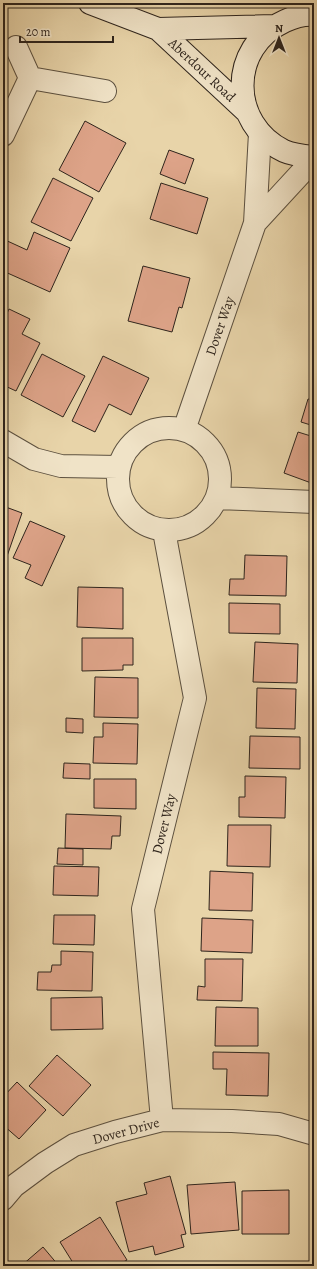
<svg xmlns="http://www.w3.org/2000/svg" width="317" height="1269" viewBox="0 0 317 1269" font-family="Alegreya,serif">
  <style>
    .building { fill: #dda388; stroke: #2e241c }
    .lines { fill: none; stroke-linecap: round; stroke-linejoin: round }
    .minor-casing { stroke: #5c503f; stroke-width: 24 }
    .secondary-casing { stroke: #2e241c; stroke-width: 24 }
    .minor { stroke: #f0e3c7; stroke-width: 22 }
    .secondary { stroke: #f0e3c7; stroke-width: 22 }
    .labels { text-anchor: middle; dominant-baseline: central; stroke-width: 3; stroke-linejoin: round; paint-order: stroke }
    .street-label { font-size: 14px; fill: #2e241c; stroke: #f0e3c7 }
  </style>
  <rect width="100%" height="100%" fill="#e8d4a9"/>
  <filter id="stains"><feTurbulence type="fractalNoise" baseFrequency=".005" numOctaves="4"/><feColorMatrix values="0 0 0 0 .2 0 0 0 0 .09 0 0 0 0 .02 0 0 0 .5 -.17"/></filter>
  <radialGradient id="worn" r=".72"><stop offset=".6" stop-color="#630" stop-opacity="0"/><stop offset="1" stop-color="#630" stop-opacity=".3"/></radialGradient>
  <path class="building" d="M3,88L7,90L3,98Z
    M85,121L126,143L99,192L59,170Z
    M169,150L194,159L185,184L160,174Z
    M53,178L93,198L71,241L31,222Z
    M161,183L208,198L197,234L150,219Z
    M34,232L70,248L50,292L3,271V239L27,250Z
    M143,266L190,278L182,308L179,307L172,332L128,321Z
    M9,309L30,319L22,334L40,343L16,391L3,385V376L5,373L3,372V322Z
    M42,354L85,376L63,417L21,395Z
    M103,356L149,378L131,415L109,404L95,432L72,421Z
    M308,399L314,400V426L301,422Z
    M298,432L314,437V484L284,473Z
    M3,506L22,513L5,562L3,561Z
    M30,521L65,536L42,586L25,578L31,565L13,558Z
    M245,555L287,556L286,596L229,595L230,579H244Z
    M78,587L123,588V629L77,627Z
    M229,603L280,604V634L229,633Z
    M82,638H133V665H123V670L82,671Z
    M255,642L298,644L297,683L253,682Z
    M95,677L138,678V718L94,717Z
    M257,688L296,689L295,729L256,728Z
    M66,718L83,719V733L66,732Z
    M103,723L138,724L137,764L93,763L94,737H103Z
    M250,736L300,737V769L249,768Z
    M64,763L90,764V779L63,778Z
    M245,776L286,777L285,818L239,817V797H245Z
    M94,779H136V809L94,808Z
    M66,814L121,816L120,836H112L111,849L65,848Z
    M228,825H271L270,867L227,866Z
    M58,848L83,849V865L57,864Z
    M54,866L99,867L98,896L53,895Z
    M210,871L253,873L252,911L209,910Z
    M54,915H95L94,945L53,944Z
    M202,918L253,920L252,953L201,951Z
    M61,951L93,952L92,991L37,990L38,972H51L52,965H61Z
    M205,959H243L242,1001L197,1000L198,986L205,987Z
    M102,997L103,1029L51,1030V998Z
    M216,1007L258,1008V1046H215Z
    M213,1052L269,1053L268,1096L226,1095L227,1069H213Z
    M57,1055L91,1085L63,1116L29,1086Z
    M17,1082L46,1110L19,1139L3,1125V1097Z
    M3,1146L8,1150L3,1156Z
    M170,1176L186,1234L181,1235L184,1247L155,1255L153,1246L129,1252L116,1202L147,1194L144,1183Z
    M235,1182L239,1230L191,1234L187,1185Z
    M289,1190V1234H242V1191Z
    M100,1217L127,1260L116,1266H75L60,1242Z
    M43,1247L59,1266H21Z"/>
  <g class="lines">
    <g class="minor-casing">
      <path id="minor" d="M16,47L30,78
        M3,135L30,78L105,91
        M255,223L314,159
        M118 479a51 51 0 1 1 102 0a51 51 0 1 1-102 0Z
        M184,430L255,223L260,133
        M3,441L34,459L61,466L118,467
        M217,498L314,502
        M162,1120L143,909L195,698L164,531
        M3,1199L14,1186L45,1163L74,1145L115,1132L162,1120L232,1121L279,1124L314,1134"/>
    </g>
    <g class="secondary-casing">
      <path id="secondary" d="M90,3L158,29L246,111
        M314,15C303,14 294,17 285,21C228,47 229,124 284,151C293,155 304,156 314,157
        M158,29L274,26"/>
    </g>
    <use href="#minor" class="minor"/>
    <use href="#secondary" class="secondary"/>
  </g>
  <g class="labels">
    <g class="street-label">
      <text transform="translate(202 70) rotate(43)">Aberdour Road</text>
      <text transform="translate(220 326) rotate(-71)">Dover Way</text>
      <text transform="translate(164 824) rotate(-76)">Dover Way</text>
      <text transform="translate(126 1131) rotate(-15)">Dover Drive</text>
    </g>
  </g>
  <rect width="317" height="1269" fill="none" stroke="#e8d4a9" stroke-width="16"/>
  <rect x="4" y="4" width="309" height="1261" fill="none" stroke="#2e241c" stroke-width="2"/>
  <rect x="8" y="8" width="301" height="1253" fill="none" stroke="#2e241c"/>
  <g transform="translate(279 38)" stroke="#f0e3c7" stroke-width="3" paint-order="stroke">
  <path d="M0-3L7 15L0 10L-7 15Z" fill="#2e241c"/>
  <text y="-6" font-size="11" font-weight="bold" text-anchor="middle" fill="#2e241c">N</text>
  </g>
  <path d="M20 36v6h93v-6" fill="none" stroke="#2e241c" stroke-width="2"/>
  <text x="26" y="36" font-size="12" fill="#2e241c" stroke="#f0e3c7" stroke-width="3" paint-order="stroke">20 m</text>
  <rect width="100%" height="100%" filter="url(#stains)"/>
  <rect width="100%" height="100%" fill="url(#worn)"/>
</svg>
